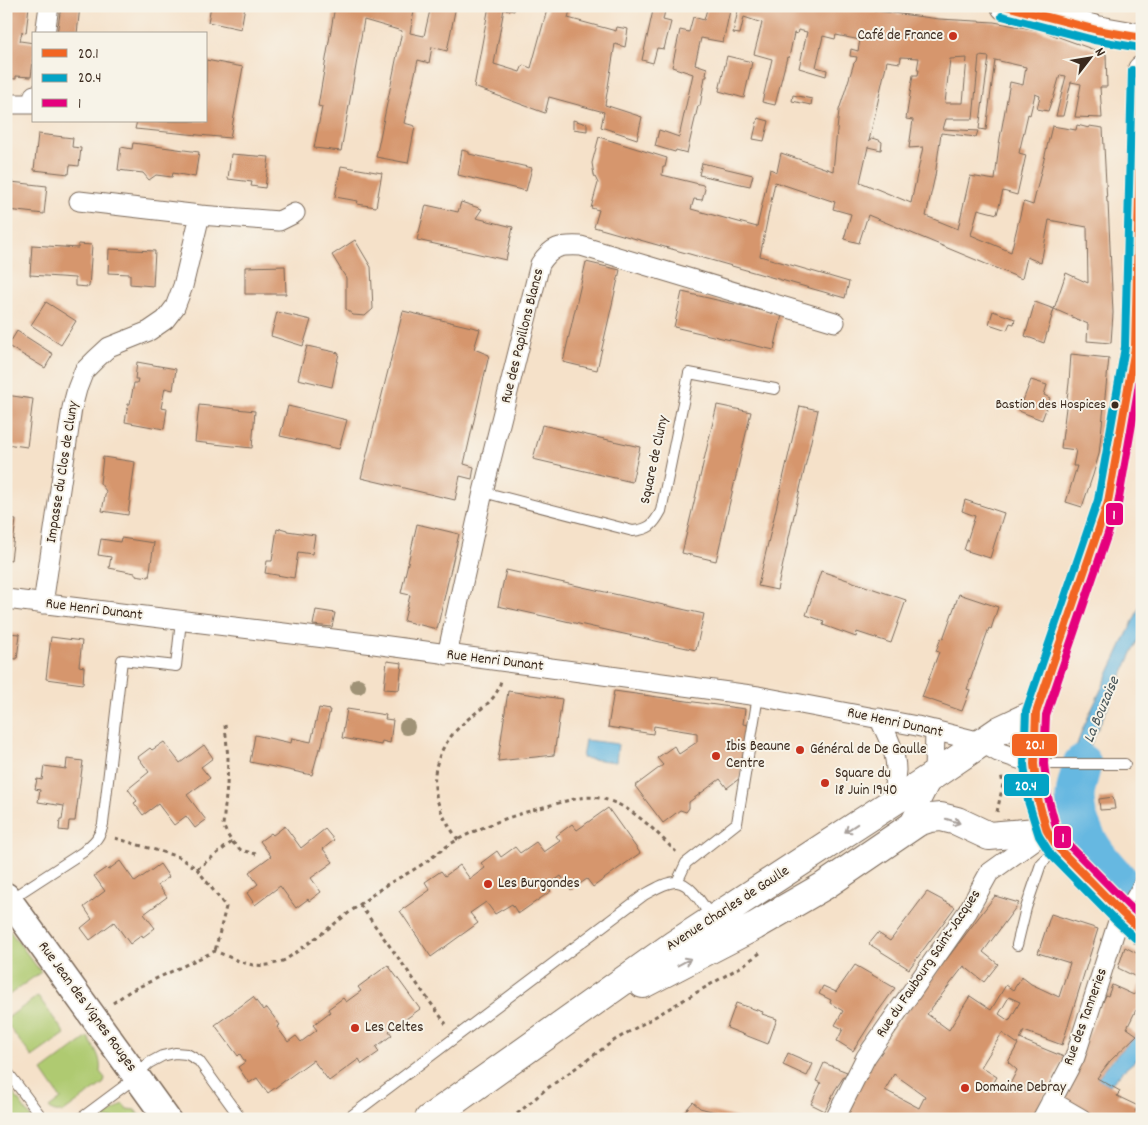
<svg xmlns="http://www.w3.org/2000/svg" width="1148" height="1125" viewBox="0 0 1148 1125" font-family="Dekko,sans-serif">
  <style>
    .green { fill: #afca71; stroke: #757a48 }
    .water { fill: #66b8e1; stroke: #507180 }
    .lines { fill: none; stroke-linecap: round; stroke-linejoin: round }
    .river { stroke: #66b8e1; stroke-width: 39 }
    .building { fill: #d6966d; fill-rule: evenodd }
    .lane-casing { stroke: #7c6a5a; stroke-width: 12 }
    .street-casing { stroke: #7c6a5a; stroke-width: 21 }
    .secondary-casing { stroke: #7c6a5a; stroke-width: 29 }
    .primary-casing { stroke: #7c6a5a; stroke-width: 30 }
    .path { stroke: #7c6a5a; stroke-width: 3; stroke-dasharray: 4 4; stroke-linecap: butt }
    .lane { stroke: #fff; stroke-width: 10 }
    .street { stroke: #fff; stroke-width: 19 }
    .secondary { stroke: #fff; stroke-width: 26 }
    .primary { stroke: #fff; stroke-width: 28 }
    .bus-1-casing { stroke: #f7f3e8; stroke-width: 11 }
    .bus-2-casing { stroke: #f7f3e8; stroke-width: 11 }
    .bus-3-casing { stroke: #f7f3e8; stroke-width: 11 }
    .bus-1 { stroke: #f26522; stroke-width: 8 }
    .bus-2 { stroke: #03a3c5; stroke-width: 8 }
    .bus-3 { stroke: #e5007d; stroke-width: 8 }
    .tree { fill: #9f9276 }
    .oneway { stroke: #a79f9a }
    .poi-dot { fill: #c8321e; stroke: #f7f3e8; stroke-width: 2 }
    .bus-dot { fill: #3b2a1e; stroke: #f7f3e8; stroke-width: 2 }
    .labels { text-anchor: middle; dominant-baseline: central; stroke-width: 4; stroke-linejoin: round; paint-order: stroke }
    .bus-label { font-size: 14px; fill: #3b2a1e; stroke: #f7f3e8; text-anchor: end }
    .poi-label { font-size: 15px; fill: #3b2a1e; stroke: #f7f3e8; text-anchor: start }
    .street-label { font-size: 15px; fill: #3b2a1e; stroke: #f7f3e8 }
    .water-label { font-size: 16px; font-style: italic; fill: #485558; stroke: #f7f3e8 }
    .line-badge { stroke: #f7f3e8; stroke-width: 2 }
    .badge-label { font-size: 14px; text-anchor: middle; font-weight: bold; fill: #fff }
  </style>
  <rect width="100%" height="100%" fill="#f7f3e8"/>
  <filter id="ink" filterUnits="userSpaceOnUse"><feTurbulence type="fractalNoise" baseFrequency=".02" numOctaves="2"/><feDisplacementMap in="SourceGraphic" scale="10" xChannelSelector="R" yChannelSelector="G"/><feConvolveMatrix kernelMatrix="1 2 1 2 8 2 1 2 1" color-interpolation-filters="sRGB"/></filter>
  <filter id="wash" filterUnits="userSpaceOnUse"><feTurbulence type="fractalNoise" baseFrequency=".0096" numOctaves="4" result="noise"/><feDisplacementMap in="SourceGraphic" scale="20" xChannelSelector="R" yChannelSelector="G"/><feGaussianBlur stdDeviation="1.12" result="paint"/><feColorMatrix in="noise" values="0 0 0 0 0 0 0 0 0 0 0 0 0 0 0 0 0 1.4 0 .05"/><feComposite in="paint" operator="in"/></filter>
  <g filter="url(#wash)">
    <rect width="100%" height="100%" fill="#f5e1c9"/>
    <path class="green" d="M6,926L41,972L6,997Z
      M38,996L65,1034L32,1057L6,1023V1019Z
      M88,1037C95,1049 102,1058 100,1072L105,1078L104,1083L65,1111C59,1113 53,1113 49,1108L61,1099L42,1071Z
      M6,1083L32,1119H6Z
      M123,1104L127,1109L135,1110L143,1119H102Z"/>
    <path class="water" d="M1142,602V631L1088,750L1081,795L1082,813L1071,817C1071,811 1069,804 1069,797C1067,773 1075,748 1084,726Z
      M585,740L618,744L616,762L582,758Z
      M1142,1031V1055L1123,1071L1110,1085L1097,1078C1111,1061 1125,1046 1142,1031Z"/>
    <g class="lines">
      <path class="river" d="M1082,764C1080,775 1075,787 1075,798C1076,841 1113,876 1142,904"/>
    </g>
    <g id="blocks">
      <path class="building" d="M6,6H29L26,33L22,32L20,41L34,43V54L31,77L16,76V79L6,78Z
        M61,6H80L77,34H57Z
        M211,6H245L241,29L208,22Z
        M335,6H415L410,33L424,36L431,6H456L447,51L432,47L429,63L418,60L404,123L415,126L408,163L376,157L402,31L364,20L341,151L314,148L322,107L318,106Z
        M489,6H515L514,11L504,9L494,64L520,72L523,65L531,68L548,6H571L568,18L616,31L617,27L628,29L625,47L615,44L605,105L642,117L637,139L601,127L604,112L549,97L545,113L474,87Z
        M654,6H666L663,20L671,22L664,49L657,48L653,63L642,60Z
        M702,6H731L723,42L701,38L695,64L707,68L706,75H707V77H705L700,106H698L687,153L676,150L675,152L655,146L659,130L679,137L693,74L672,67L680,30L689,32L693,17L704,20L707,9L702,8Z
        M739,6H853L877,11L939,19L994,22L1042,31L1106,54L1107,87H1100L1102,118L1075,117L1081,84L1071,82L1063,116H1056L1066,76L1060,75L1053,99H1052L1048,111L1037,109L1040,96L1035,94L1030,115L1028,114L1019,153L1026,155L1017,195L1003,191L997,214L978,209L971,235L1011,252L1023,203L1024,202L1033,205L1052,126L1076,130L1077,125L1089,128V126L1103,128L1107,202H1108L1113,313L1111,343L1087,341L1088,324L1054,309L1066,273L1088,283L1087,227L1049,220L1041,263L1027,257L1022,279L868,215L859,243L844,239L851,214L833,209L835,202L775,182L760,256L849,282L845,298L594,227L599,210L591,208L598,183L594,175L592,163L599,137L667,158L665,167H663L662,175L703,185L705,189L702,200L694,199L691,209L757,227L770,169L777,172L781,153L833,171L839,110L854,63L856,61L857,57L850,56L851,49L858,51L860,40L836,35L835,39L823,36L816,67L827,70L826,76L799,68L807,32L798,30L797,34L794,33L789,58L787,57L775,105L762,102L772,59L754,54L762,23L744,17L740,34L733,33ZM979,56L989,57L979,129L986,130L995,60L1026,67L1023,85L1010,82L999,144L995,180L970,176L958,229L926,216L935,176L941,133L976,137L978,131L943,129L946,119H973ZM901,57L919,58L917,70H919L918,75H913L906,119L913,120L909,148L923,147L911,203L860,182L868,147L881,150L882,142L879,140L873,138L869,141L887,61L900,63ZM967,58L963,103H945L950,59Z
        M1085,6H1098L1097,11L1085,7Z
        M727,56L752,62L744,98L719,91Z
        M206,60L243,67L230,138L135,129L137,121H206Z
        M793,95L812,99L811,105L792,101Z
        M758,118L769,121L764,141L753,139Z
        M573,120L587,124V131L573,129Z
        M38,134L73,138L72,147L81,148L79,166L70,165L69,174L34,170Z
        M133,143L199,152L195,177L173,173L172,177L156,175L149,180L143,173L118,170L121,147L132,149Z
        M462,150L469,152V154L532,168L526,191L458,175Z
        M231,154L269,157L265,188L251,186L252,182L228,179Z
        M702,163L753,175L750,186L699,175Z
        M341,166L382,173L376,207L357,204L358,201L335,197Z
        M11,182L47,186L44,214L8,210Z
        M461,202L482,209L476,218L513,227L506,260L417,240L426,205L458,212Z
        M355,240L371,267L373,309L365,316L353,315L346,309V278L332,255Z
        M78,244L92,245L89,287L75,286V278L30,275L32,245L78,248Z
        M109,249L155,251L153,286L130,284V274L108,273Z
        M586,262L620,270L597,370L563,362Z
        M285,266L286,294H245V267Z
        M682,292L782,315L774,350L674,327Z
        M46,302L76,321L61,345L31,325Z
        M1035,302L1054,309L1044,343L1025,336Z
        M403,311L480,329L474,349L489,355L464,464L474,467L472,479L460,476L455,500L361,478Z
        M993,311L1015,319L1014,324L1010,323L1007,330L989,324Z
        M277,312L311,320L303,346L271,336Z
        M17,331L53,354L45,368L8,346Z
        M307,346L339,353L332,387L298,379Z
        M1071,354L1109,358L1099,454L1093,475L1082,507L1066,502L1077,466H1073L1076,450L1061,448L1069,383Z
        M137,362L176,369L173,390L165,388L161,408L167,409L164,429L125,422L128,404H130L134,383H137L138,379H135Z
        M1031,380L1047,385L1044,395L1050,398L1042,420L1019,411Z
        M6,395L33,399L27,447L6,444Z
        M199,405L255,411L252,448L195,442Z
        M717,405L751,412L716,561L682,553Z
        M288,406L347,420L339,449L280,436Z
        M800,406L818,410L777,590L758,586Z
        M542,425L640,447L632,482L533,459Z
        M103,457L135,462L128,515L102,511L106,491L100,483Z
        M965,500L1004,513L990,558L964,550L975,516L962,511Z
        M6,519L16,520L11,560L6,559Z
        M417,524L459,534L437,629L404,621L410,595L401,593Z
        M280,528L287,530V531L315,535L312,554L298,552L294,578L265,573L267,561H272L277,529L280,530Z
        M121,538L154,543L149,577L135,575V573L109,568L111,557L98,555L101,539L120,542Z
        M506,570L704,614L696,650L498,606Z
        M821,571L906,600L891,643L857,632L856,637L823,625L824,621L806,615Z
        M959,594L998,607L991,629L989,628L967,689L970,690L962,711L922,697L939,652L936,651L941,638L943,639Z
        M316,610L335,613L332,627L313,625Z
        M6,633L20,634L17,659L6,658Z
        M51,637L82,641L79,666L84,667L83,684L46,679Z
        M387,661L402,663L399,690L384,689Z
        M508,691L562,699L554,755L498,761Z
        M614,691L745,709L743,724L748,725L740,778L727,788L720,779L689,802V808L686,812L680,810L663,823L635,786L663,765L657,758L674,746L679,754L697,742V733L654,726L653,734L608,727Z
        M319,708L330,710L321,749H319L312,775L250,762L255,735L291,743L292,738L311,742Z
        M347,709L386,715L385,719L393,720L390,743L382,741L381,745L342,738Z
        M164,742L180,763L204,745L213,758L201,767L210,778L187,795L206,820L195,828L186,816L174,825L158,804L143,815L134,803L137,801L128,789L149,772L138,757L150,748L152,750Z
        M67,759L83,761L75,821H69L68,831L59,830L60,820H62L64,806L38,802L40,790L35,789L37,779L42,780L44,766L66,769Z
        M1113,797L1115,809L1100,810L1099,799Z
        M608,808L640,853L593,887L587,879L571,890L561,876L547,886L551,891L518,914L512,904L495,914L486,902L470,913L478,923L431,957L400,911L430,890L425,882L441,871L445,876L460,865L470,879L485,868L481,863L497,851L501,857L515,847L520,853L536,842L544,852L560,841L556,836L572,824L577,830Z
        M285,826L301,848L325,829L334,840L323,849L333,862L311,878L321,892L309,901L308,899L296,908L280,886L255,905L247,893L258,884L249,872L271,856L260,841L271,833L273,835Z
        M120,861L135,882L160,864L169,877L158,885L167,897L144,914L155,928L143,937L142,935L130,944L114,922L90,940L81,928L92,919L84,907L105,891L94,876L106,868L108,870Z
        M927,892L955,907L909,969L869,944L878,933L890,941Z
        M995,896L1019,903L983,952L998,964L984,982L964,966L927,1014L949,1030L970,996L991,1010L1006,985L1013,990L1022,977L1031,984L1059,997L1070,963L1038,953L1051,914L1098,929L1062,1045L1024,1031L1020,1039L1064,1057L1032,1119H843L873,1060L913,1003ZM1009,997L1020,1002L1009,1021L999,1014ZM1002,1033L1018,1044L1008,1062L1017,1070L1006,1092L993,1084L997,1077L981,1067ZM894,1074L925,1096L919,1108L885,1090Z
        M1125,947L1142,956V980L1118,968Z
        M388,965L420,1009L389,1031L392,1035L376,1047L379,1052L362,1064L359,1059L329,1081L313,1060L268,1093L257,1078L249,1083L238,1067L245,1062L240,1054L238,1056L215,1025L253,997L263,1010L267,1008L280,1025L277,1027L288,1042L296,1036L301,1042L317,1030L313,1025L330,1012L328,1009L343,998L346,1002L361,991L358,987Z
        M855,965L895,988L877,1013L853,1051L837,1041L843,1029L835,1025L843,1011L830,1003L831,1000L819,994L823,986L836,992Z
        M1142,981V1014L1136,1010L1127,1028L1137,1035L1110,1061L1097,1078L1120,1091L1117,1096L1138,1106L1135,1111L1142,1115V1119H1101L1058,1098L1074,1070L1106,995L1108,996L1112,985L1134,995Z
        M736,1003L763,1012L762,1014L777,1019L768,1044L727,1028Z
        M788,1053L813,1064L807,1076L783,1065Z
        M824,1063L847,1072L835,1090L825,1111L811,1104L821,1083L816,1081Z
        M693,1102L700,1108L741,1119H697L694,1115L691,1119H683L681,1116Z"/>
    </g>
  </g>
  <g filter="url(#ink)">
    <use href="#blocks" fill-opacity="0" stroke="#7c6a5a" stroke-width="1"/>
    <g class="lines">
      <g class="lane-casing">
        <path id="lane" d="M483,492L633,531C649,529 653,526 661,511L689,373L775,389
          M1036,764H1125
          M677,882L686,863L737,823L758,696
          M9,900L83,852C93,843 100,838 103,824L122,660L176,666L181,621
          M1122,912L1142,878
          M1017,945L1026,908L1041,864L1056,849
          M6,1070L43,1119
          M80,1119L127,1084L149,1063L162,1056L175,1053L187,1054L199,1061L241,1119
          M347,1119L644,895C653,890 667,881 677,882C691,883 704,907 712,918"/>
      </g>
      <g class="street-casing">
        <path id="street" d="M45,34L49,6
          M6,104H32L34,95
          M200,215L279,221L295,213
          M6,599L374,644L758,696L917,726L981,742L998,752L1034,764
          M43,604L72,408L77,389L84,371L96,359L109,347L149,331L165,320L175,307L183,286L200,215L79,201
          M447,655L483,492L540,264C552,246 560,245 581,246L835,322
          M879,718C887,735 896,752 896,770C895,781 893,791 892,802
          M907,828L934,775L935,730
          M1051,1101L1082,1119
          M835,1119L866,1057L968,911L989,873L1046,832
          M1042,1119L1075,1057L1121,912"/>
      </g>
      <g class="secondary-casing">
        <path id="secondary" d="M6,896L167,1119"/>
      </g>
      <g class="primary-casing">
        <path id="primary" d="M1005,6L1097,30L1142,38
          M1142,70L1135,348L1108,502L1036,713L1034,764L1038,799L1047,831L1058,848L1121,912L1142,931
          M643,984L755,926L824,886L918,822L930,818L941,817L957,821L989,836L1047,831
          M429,1119L675,944L934,775L1000,730L1036,713"/>
      </g>
      <path class="path" d="M225,725L228,758L227,786L223,825L227,834L232,842L241,850L256,854
        M997,812L1003,784L1001,774
        M115,838L179,857L197,869L226,907L215,951
        M458,840C453,832 448,825 444,817C425,780 436,746 467,720C482,707 497,701 501,680
        M197,869L232,842
        M360,905L446,1024
        M113,1003L130,991L215,951C242,962 256,972 285,960C317,938 348,913 379,890C391,881 406,875 418,867C430,860 440,850 452,843C483,825 517,814 551,805C567,801 583,795 599,798C631,804 654,830 676,852
        M511,1119L545,1090L615,1040L742,966L760,953"/>
      <use href="#lane" class="lane"/>
      <use href="#street" class="street"/>
      <use href="#secondary" class="secondary"/>
      <use href="#primary" class="primary"/>
      <g class="bus-1-casing">
        <path id="bus-1" d="M1006,6L1097,30L1142,38
          M1142,80L1135,348L1108,502L1036,713L1034,764L1038,799L1047,831L1058,848L1121,912L1142,931"/>
      </g>
      <g class="bus-2-casing">
        <path id="bus-2" d="M1002,16L1094,40L1140,48
          M1132,70L1125,347L1098,500L1026,711L1024,764L1028,801L1039,836L1051,855L1114,919L1135,938"/>
      </g>
      <g class="bus-3-casing">
        <path id="bus-3" d="M1142,367L1118,504L1046,715L1044,764L1048,797L1056,827L1066,842L1128,905L1142,917"/>
      </g>
      <use href="#bus-1" class="bus-1"/>
      <use href="#bus-2" class="bus-2"/>
      <use href="#bus-3" class="bus-3"/>
    </g>
    <g class="tree">
      <circle cx="358" cy="686" r="8"/>
      <circle cx="407" cy="727" r="8"/>
    </g>
    <defs><path id="oneway-shaft" d="M-6 0H5M1.5-3L5.5 0L1.5 3" fill="none" stroke-width="1.6" stroke-linecap="round" stroke-linejoin="round" transform="scale(1.25)"/></defs>
    <g class="oneway">
      <use href="#oneway-shaft" transform="translate(953 821) rotate(17)"/>
      <use href="#oneway-shaft" transform="translate(851 828) rotate(147)"/>
      <use href="#oneway-shaft" transform="translate(684 962) rotate(-28)"/>
    </g>
  </g>
  <g class="poi-dot">
    <circle cx="953" cy="36" r="5"/>
    <circle cx="800" cy="750" r="5"/>
    <circle cx="716" cy="756" r="5"/>
    <circle cx="825" cy="783" r="5"/>
    <circle cx="488" cy="884" r="5"/>
    <circle cx="355" cy="1028" r="5"/>
    <circle cx="965" cy="1088" r="5"/>
  </g>
  <circle class="bus-dot" cx="1115" cy="405" r="4.5"/>
  <g class="labels">
    <g class="bus-label">
      <text x="1106" y="405">Bastion des Hospices</text>
    </g>
    <g class="poi-label">
      <text x="943" y="36" text-anchor="end">Café de France</text>
      <text x="726" y="747">Ibis Beaune<tspan x="726" dy="17">Centre</tspan></text>
      <text x="810" y="750">Général de De Gaulle</text>
      <text x="835" y="774">Square du<tspan x="835" dy="17">18 Juin 1940</tspan></text>
      <text x="498" y="884">Les Burgondes</text>
      <text x="365" y="1028">Les Celtes</text>
      <text x="975" y="1088">Domaine Debray</text>
    </g>
    <g class="street-label">
      <text transform="translate(523 336) rotate(-76)">Rue des Papillons Blancs</text>
      <text transform="translate(655 460) rotate(-78)">Square de Cluny</text>
      <text transform="translate(63 472) rotate(-81)">Impasse du Clos de Cluny</text>
      <text transform="translate(94 610) rotate(7)">Rue Henri Dunant</text>
      <text transform="translate(495 661) rotate(7)">Rue Henri Dunant</text>
      <text transform="translate(895 723) rotate(12)">Rue Henri Dunant</text>
      <text transform="translate(728 909) rotate(-33)">Avenue Charles de Gaulle</text>
      <text transform="translate(929 964) rotate(-56)">Rue du Faubourg Saint-Jacques</text>
      <text transform="translate(87 1007) rotate(54)">Rue Jean des Vignes Rouges</text>
      <text transform="translate(1086 1017) rotate(-70)">Rue des Tanneries</text>
    </g>
    <g class="water-label">
      <text transform="translate(1102 710) rotate(-67)">La Bouzaise</text>
    </g>
  </g>
  <g class="line-badge">
    <rect x="1105" y="502" width="19" height="24" rx="5" fill="#e5007d"/>
    <rect x="1011" y="733" width="47" height="24" rx="5" fill="#f26522"/>
    <rect x="1003" y="773" width="47" height="24" rx="5" fill="#03a3c5"/>
    <rect x="1053" y="825" width="19" height="24" rx="5" fill="#e5007d"/>
  </g>
  <g class="badge-label">
    <text x="1114" y="519">1</text>
    <text x="1035" y="749">20.1</text>
    <text x="1026" y="790">20.4</text>
    <text x="1063" y="842">1</text>
  </g>
  <rect width="1148" height="1125" fill="none" stroke="#f7f3e8" stroke-width="25"/>
  <rect x="32" y="32" width="175" height="90" fill="#f7f3e8" stroke="#aca397"/>
  <rect x="42" y="49" width="25" height="8" fill="#f26522" stroke="#aca397"/>
  <text x="78" y="58" font-size="15" fill="#3b2a1e">20.1</text>
  <rect x="42" y="74" width="25" height="8" fill="#03a3c5" stroke="#aca397"/>
  <text x="78" y="82" font-size="15" fill="#3b2a1e">20.4</text>
  <rect x="42" y="99" width="25" height="8" fill="#e5007d" stroke="#aca397"/>
  <text x="78" y="108" font-size="15" fill="#3b2a1e">1</text>
  <g transform="translate(1090 58) rotate(59)" stroke="#f7f3e8" stroke-width="4" paint-order="stroke">
  <path d="M0-4L9 19L0 12L-9 19Z" fill="#3b2a1e"/>
  <text y="-8" font-size="14" font-weight="bold" text-anchor="middle" fill="#3b2a1e">N</text>
  </g>
</svg>
